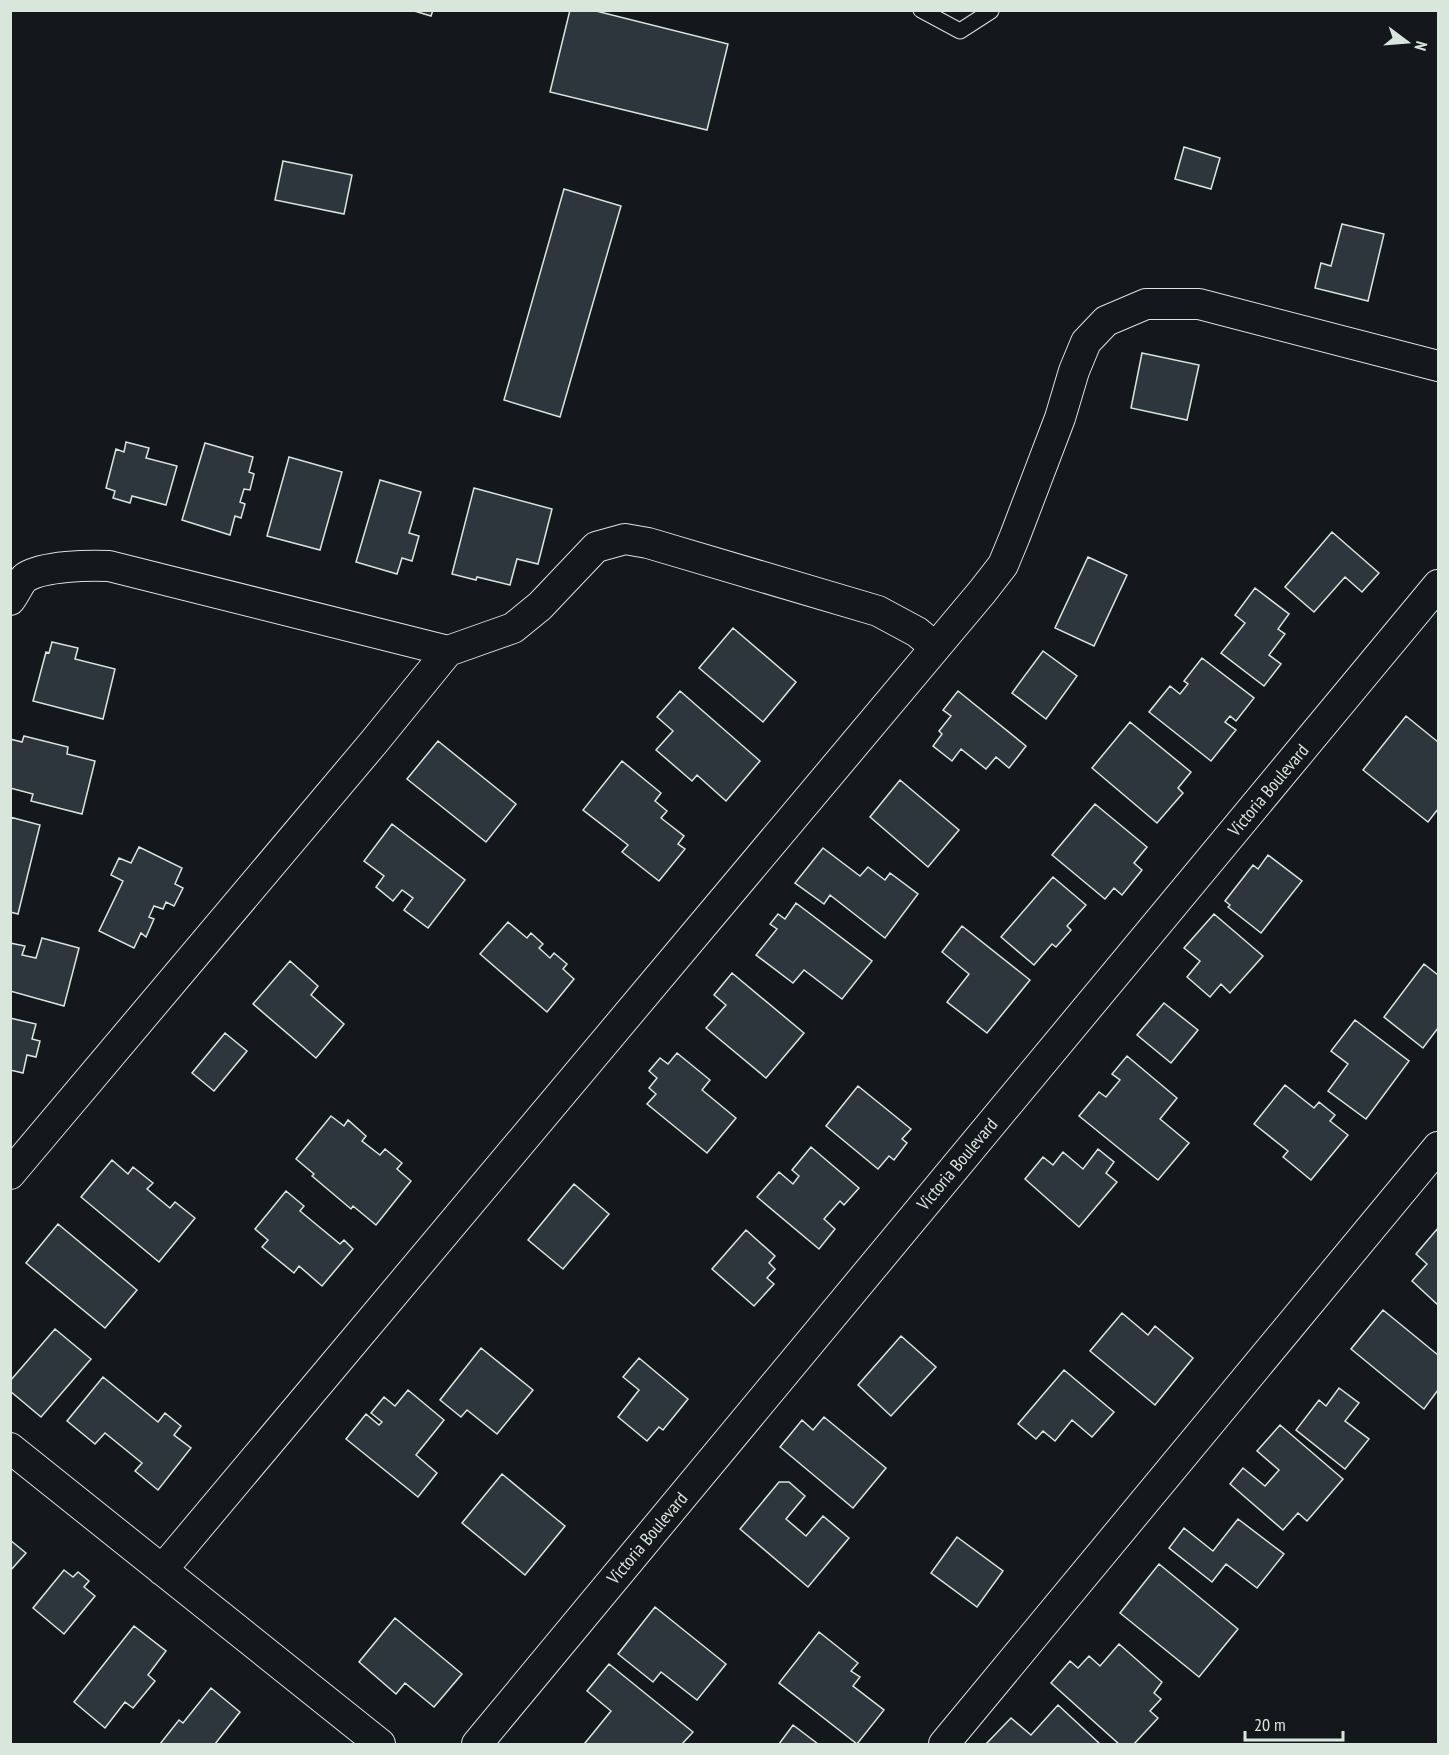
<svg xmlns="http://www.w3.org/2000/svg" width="1449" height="1755" viewBox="0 0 1449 1755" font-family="'PT Sans Narrow',sans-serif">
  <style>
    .building { fill: #2c363c; stroke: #d8e6dc; stroke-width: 1.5 }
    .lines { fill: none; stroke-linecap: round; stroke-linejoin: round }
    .lane-casing { stroke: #d8e6dc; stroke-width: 17 }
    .street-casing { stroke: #d8e6dc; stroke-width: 32 }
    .lane { stroke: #14181c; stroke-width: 15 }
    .street { stroke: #14181c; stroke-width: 30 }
    .labels { text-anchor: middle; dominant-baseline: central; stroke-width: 4.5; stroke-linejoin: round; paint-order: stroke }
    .street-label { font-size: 18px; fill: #d8e6dc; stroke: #14181c }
  </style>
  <rect width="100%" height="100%" fill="#14181c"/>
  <path class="building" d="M411,10H433L431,16Z
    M570,10H592L728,44L707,130L550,92Z
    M1184,147L1220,158L1211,189L1175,179Z
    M283,161L352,175L344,214L275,200Z
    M564,189L621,206L560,417L504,400Z
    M1342,224L1384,234L1368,301L1315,288L1321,263L1331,266Z
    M1142,353L1199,365L1187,420L1131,408Z
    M126,442L149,448L146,458L177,466L166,505L132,496L130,503L113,498L115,491L106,488L116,449L124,452Z
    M205,443L253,457L249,472L254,474L250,490L244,489L240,502L245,504L241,518L235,516L230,535L182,520Z
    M289,457L342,472L320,550L267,536Z
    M380,480L421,492L409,533L419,536L412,561L402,558L397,574L356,562Z
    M474,488L552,509L538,564L517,559L510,585L477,577L476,580L452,574Z
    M1332,532L1379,573L1362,592L1345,577L1314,612L1285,587Z
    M1088,557L1127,575L1094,646L1055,628Z
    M1255,588L1289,614L1278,629L1285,634L1269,655L1281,664L1264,686L1221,653L1245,623L1235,615Z
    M733,628L796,682L763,722L699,668Z
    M52,642L78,648L75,659L115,669L103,719L33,701L46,652L49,653Z
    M1043,651L1077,676L1046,719L1012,693Z
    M1202,658L1254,698L1236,721L1230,716L1225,722L1236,730L1211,761L1149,712L1170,686L1180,694L1188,684L1184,681Z
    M680,691L760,761L726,801L697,775L692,781L656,750L673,731L657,717Z
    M958,691L1026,746L1009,768L996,757L986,769L961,749L952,761L933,746L942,734L939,731L951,716L943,710Z
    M1406,716L1438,742V809L1428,822L1363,770Z
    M1130,722L1191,772L1178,788L1183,793L1157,823L1092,768Z
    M24,736L68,747L67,754L95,761L82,814L31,801L33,794L10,788V739L22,742Z
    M438,741L516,804L486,842L407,779Z
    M622,761L661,793L655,801L667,811L661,818L684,836L678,844L685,849L659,881L622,852L628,845L583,810Z
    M900,780L959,830L928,867L870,817Z
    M1095,804L1147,847L1134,863L1142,870L1122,895L1114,888L1105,899L1052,855Z
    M10,817L40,825L18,914L10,912Z
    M392,824L465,880L428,928L404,910L413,898L402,890L393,901L376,887L384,876L364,861Z
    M139,847L182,868L175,884L183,888L174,906L166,902L163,909L154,906L149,917L154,919L146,937L141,933L134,948L99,931L123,881L111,875L119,858L131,863Z
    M823,848L860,876L868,867L885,880L890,873L918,894L885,938L830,895L824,904L795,883Z
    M1268,855L1302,881L1261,933L1228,907L1230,905L1225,901L1253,865L1258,869Z
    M1053,877L1086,905L1067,926L1071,930L1056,947L1052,944L1034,965L1001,937Z
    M796,903L872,961L842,999L804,970L793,983L756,955L777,929L770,924L778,914L785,919Z
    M1214,914L1263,956L1230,993L1221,984L1210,997L1187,977L1200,961L1184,948Z
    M508,922L527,938L531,933L543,944L539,948L550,958L554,953L567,964L563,969L574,979L547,1012L480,954Z
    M962,926L1030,980L987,1033L947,1002L969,974L942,952Z
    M42,938L79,948L64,1006L10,991V943L25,946L22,955L36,958Z
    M290,961L318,986L311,995L344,1024L316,1058L253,1004Z
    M1424,964L1438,975V1028L1423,1048L1384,1017Z
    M732,973L804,1033L766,1078L706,1028L726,1005L714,995Z
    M1164,1003L1198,1030L1171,1063L1137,1035Z
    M10,1018L36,1024L32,1039L40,1041L36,1057L27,1055L23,1073L10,1070Z
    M1355,1020L1409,1061L1366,1119L1328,1091L1348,1064L1331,1051Z
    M225,1033L247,1051L214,1091L192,1073Z
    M677,1053L710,1080L702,1090L736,1118L707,1153L647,1104L656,1094L649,1088L657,1078L649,1071L660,1058L668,1064Z
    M1127,1056L1177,1098L1160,1119L1189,1143L1158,1180L1079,1116L1099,1092L1106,1097L1120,1080L1112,1074Z
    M1285,1085L1314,1108L1319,1102L1335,1115L1330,1121L1348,1135L1311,1180L1283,1157L1288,1151L1254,1124Z
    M858,1086L911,1129L902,1139L907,1143L894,1160L889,1156L878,1169L826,1126Z
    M331,1116L344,1126L348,1120L366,1136L362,1141L380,1155L385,1149L402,1163L397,1169L411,1181L376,1225L353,1206L351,1209L312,1176L314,1174L296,1159Z
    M811,1147L859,1188L844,1205L840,1201L824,1219L835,1229L819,1249L757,1197L779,1172L793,1184L799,1176L792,1170Z
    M1098,1149L1114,1162L1106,1173L1117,1182L1079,1227L1025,1179L1043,1157L1053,1165L1063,1152L1083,1169Z
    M112,1160L128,1174L133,1167L153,1183L147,1189L170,1208L175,1202L195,1218L159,1262L81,1197Z
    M574,1184L609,1214L563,1269L528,1240Z
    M286,1191L304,1206L300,1211L340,1244L344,1240L353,1249L322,1286L299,1266L294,1273L262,1247L268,1240L255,1229Z
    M58,1224L137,1290L105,1328L26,1263Z
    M1438,1228V1305L1412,1281L1427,1264L1416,1254Z
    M746,1230L775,1256L769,1263L775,1269L767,1278L774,1284L754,1306L712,1269Z
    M1383,1310L1438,1355V1390L1424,1409L1351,1349Z
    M1122,1313L1148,1335L1155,1326L1193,1358L1155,1405L1090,1351Z
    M55,1329L91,1359L41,1417L10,1391V1381Z
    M901,1336L936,1367L891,1416L858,1385Z
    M481,1348L533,1390L497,1434L467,1410L461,1417L440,1400Z
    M639,1358L688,1399L663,1430L659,1427L647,1441L618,1417L639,1390L623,1377Z
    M1064,1370L1114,1412L1092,1437L1072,1420L1055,1441L1043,1431L1036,1439L1018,1424Z
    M103,1377L158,1422L165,1413L181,1426L174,1435L191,1448L158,1490L135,1471L142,1463L105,1433L95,1444L67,1421Z
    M1339,1388L1359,1403L1345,1421L1369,1439L1345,1469L1296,1430L1319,1400L1326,1406Z
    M408,1390L444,1420L416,1455L437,1473L418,1497L346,1439L366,1414L379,1425L382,1422L371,1413L384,1397L395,1406Z
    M824,1417L886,1468L853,1508L780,1447L802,1420L813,1430Z
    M1280,1425L1343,1479L1307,1521L1298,1513L1283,1530L1230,1484L1243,1468L1265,1486L1279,1470L1257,1451Z
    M502,1474L565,1526L525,1575L462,1523Z
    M779,1482H789L805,1496L786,1519L806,1536L823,1516L849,1538L808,1587L740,1529Z
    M1238,1519L1284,1554L1257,1588L1226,1564L1212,1582L1169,1548L1184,1528L1213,1551Z
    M957,1537L1003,1571L977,1607L931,1573Z
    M10,1540L26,1553L10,1571Z
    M1159,1564L1238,1629L1199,1677L1120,1613Z
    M64,1570L73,1577L78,1572L89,1581L84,1587L95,1596L64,1634L33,1608Z
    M655,1607L726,1664L697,1700L661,1672L653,1682L618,1654Z
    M395,1618L462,1674L434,1707L405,1683L396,1694L359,1662Z
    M134,1626L166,1651L148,1675L155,1681L133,1708L125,1702L105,1728L74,1702Z
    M819,1632L858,1663L851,1671L860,1677L853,1686L884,1710L857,1744L779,1683Z
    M1119,1644L1162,1682L1154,1693L1161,1699L1150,1711L1158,1718L1134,1744H1119L1051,1683L1070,1661L1078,1668L1089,1656L1100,1666Z
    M609,1664L693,1732L682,1744H587L585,1743L611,1711L587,1691Z
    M211,1688L240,1712L215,1744H160L179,1720L183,1723Z
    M1058,1705L1100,1744H986L1011,1718L1031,1735Z
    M793,1725L818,1744H779Z"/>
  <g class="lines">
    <g class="lane-casing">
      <path id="lane" d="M921,10L960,31L991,11"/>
    </g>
    <g class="street-casing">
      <path id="street" d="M10,600C15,594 20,581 26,577C44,566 88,565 109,566L448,651
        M10,1174L374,742L448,651L513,628L540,606L596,547L625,539L648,543L878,611L917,632L935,647
        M10,1448L380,1744
        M162,1570L982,592L1003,565L1015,536L1060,418L1074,371L1086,342L1106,321L1146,304H1199L1438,366
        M477,1744L1438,585
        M944,1744L1438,1147"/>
    </g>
    <use href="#lane" class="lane"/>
    <use href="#street" class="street"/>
  </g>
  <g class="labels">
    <g class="street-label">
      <text transform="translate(1268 790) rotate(-50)">Victoria Boulevard</text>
      <text transform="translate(957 1164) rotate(-50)">Victoria Boulevard</text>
      <text transform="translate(647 1538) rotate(-50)">Victoria Boulevard</text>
    </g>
  </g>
  <rect width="1449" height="1755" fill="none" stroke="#d8e6dc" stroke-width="24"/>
  <g transform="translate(1407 42) rotate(106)" stroke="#14181c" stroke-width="4.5" paint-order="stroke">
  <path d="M0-4.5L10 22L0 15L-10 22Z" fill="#d8e6dc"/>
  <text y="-9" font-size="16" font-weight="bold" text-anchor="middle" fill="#d8e6dc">N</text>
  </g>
  <path d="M1245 1731v9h98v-9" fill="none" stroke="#d8e6dc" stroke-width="3"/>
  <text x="1254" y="1731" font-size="18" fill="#d8e6dc" stroke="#14181c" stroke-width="4.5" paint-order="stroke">20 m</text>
</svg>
